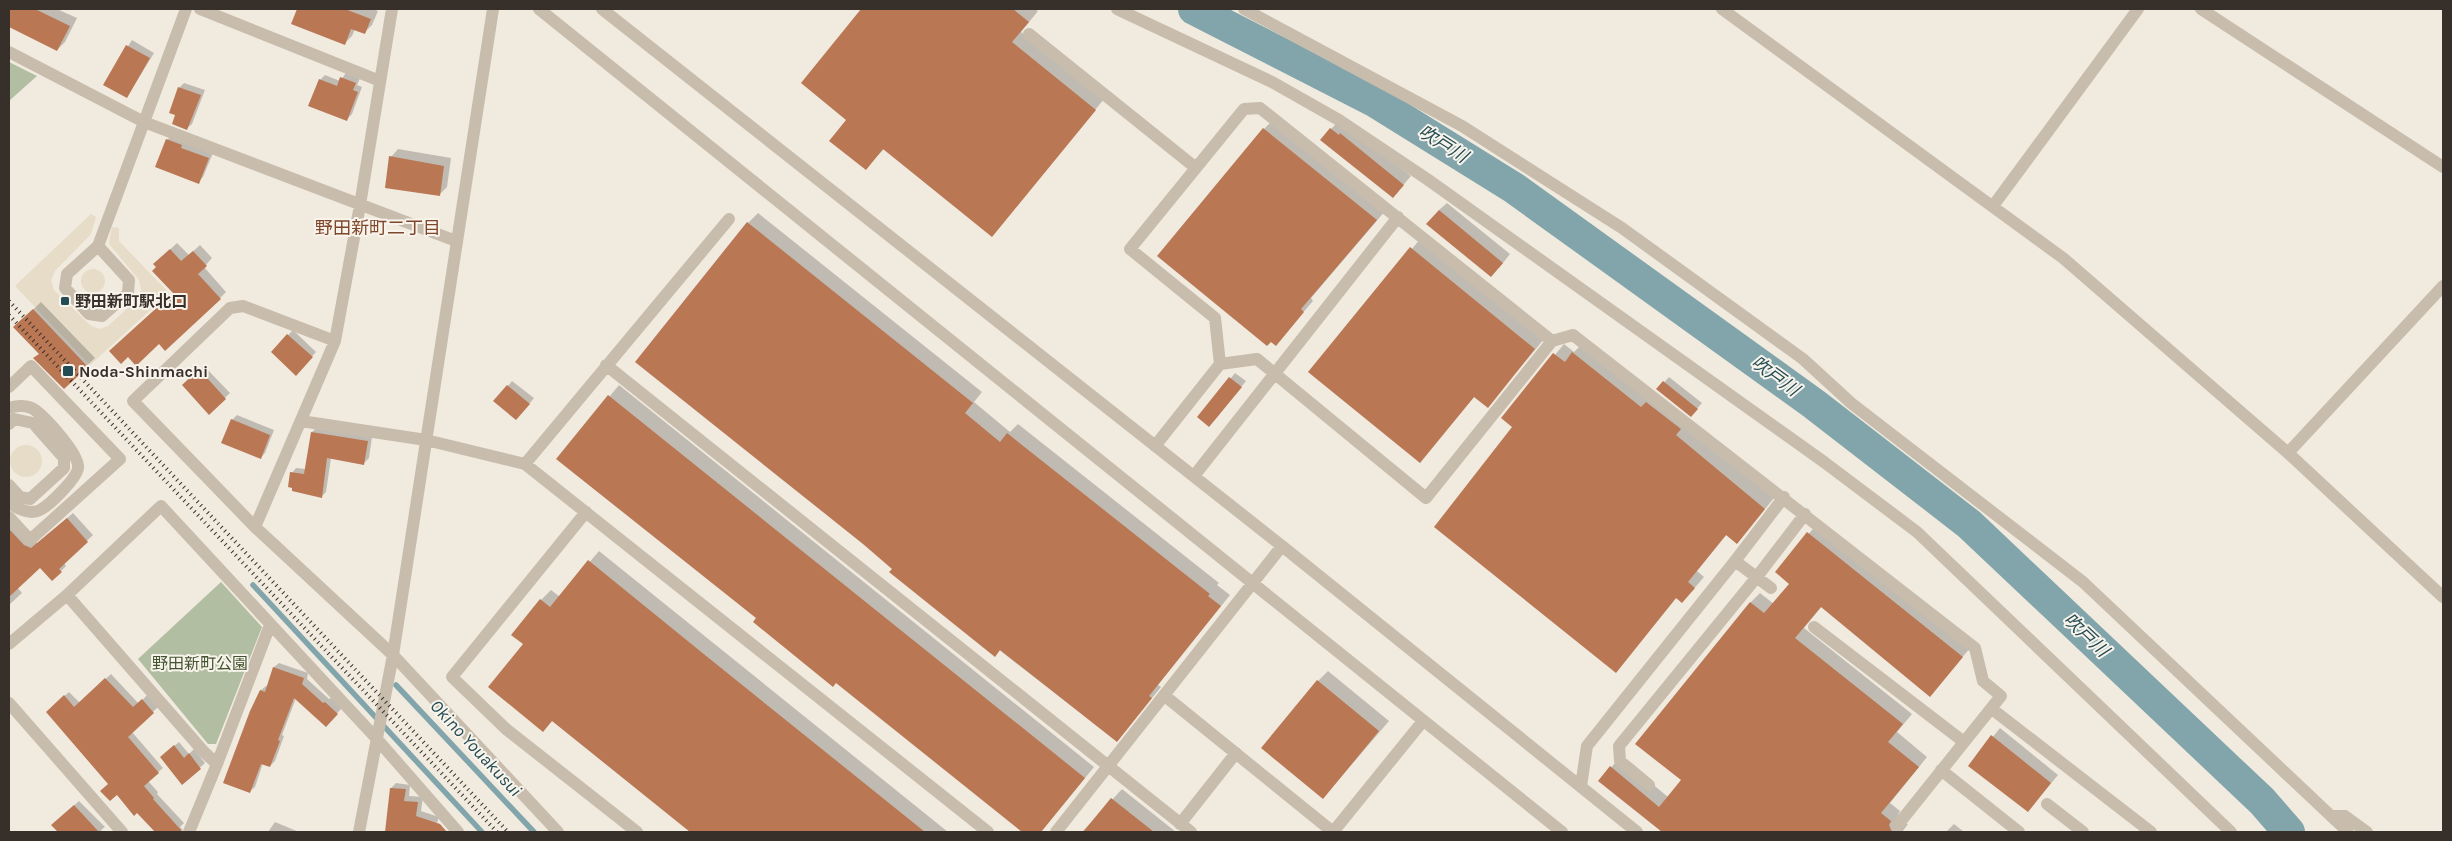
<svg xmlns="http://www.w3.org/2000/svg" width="2452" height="841" viewBox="0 0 2452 841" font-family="Karla,'Noto Sans JP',sans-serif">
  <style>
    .green { fill: #b1bea1 }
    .plaza { fill: #e7dcc8 }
    .shadow { fill: #0003 }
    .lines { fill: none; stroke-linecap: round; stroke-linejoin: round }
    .stream { stroke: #81a5ab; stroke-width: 5.5 }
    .river { stroke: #81a5ab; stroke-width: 32 }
    .building { fill: #ba7754 }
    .minor { stroke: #c8bcac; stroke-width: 12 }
    .rail { stroke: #372f2a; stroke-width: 4; stroke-dasharray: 1 4; stroke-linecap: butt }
    .poi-dot { fill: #244c54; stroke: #f8f4ec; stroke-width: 2 }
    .labels { text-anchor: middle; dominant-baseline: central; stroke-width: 4; stroke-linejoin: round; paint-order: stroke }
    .poi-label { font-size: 16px; font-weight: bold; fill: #372f2a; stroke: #f8f4ec; text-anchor: start }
    .park-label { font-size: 16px; fill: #435330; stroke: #f8f4ec }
    .water-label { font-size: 18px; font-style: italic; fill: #244c54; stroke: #f8f4ec }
    .neighbourhood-label { font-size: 18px; fill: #7e472b; stroke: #f8f4ec }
  </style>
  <rect width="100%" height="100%" fill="#f1eadf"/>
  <path class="green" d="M9,62L37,76L9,101Z
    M221,582L262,627L216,744H208L138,659Z"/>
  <path class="plaza" d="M91,214L96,217L91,234L55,271L51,280L54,290L90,325L99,329L108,326L139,298L141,289L139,280L110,245L109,241L112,227L119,228V241L169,293L90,365L15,286Z
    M81 281a12 12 0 1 1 24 0a12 12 0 1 1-24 0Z
    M10 461a16 16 0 1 1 32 0a16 16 0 1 1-32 0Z"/>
  <path class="shadow" d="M9,9H57L77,18L65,42L57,50L9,26Z
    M298,9H372L378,11L372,25L364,33L355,29L352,36L345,43L293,23Z
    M863,9H1035L1038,11L1021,32L1104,99L992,236L884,149L866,168L848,120L803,83Z
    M132,40L154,53L127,97L104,84Z
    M346,73L360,78L357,85L362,87L352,114L347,119L320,80L325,75L340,81Z
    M184,83L205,90L192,124L187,128L177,114L170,112L180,87Z
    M1274,119L1386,210L1311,298L1313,301L1276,344L1264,129Z
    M1339,121L1349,127L1411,176L1393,197L1331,129Z
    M172,135L213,153L203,177L198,182L167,140Z
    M398,149L451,158L447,187L439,195L391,157Z
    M1447,203L1510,254L1499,268L1439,210Z
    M758,213L982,392L974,402L1010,432L1018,424L1219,583L1217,585L1230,595L1158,685L1161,687L1117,741L893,568L748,223Z
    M1421,238L1544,339L1488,406L1475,396L1420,461L1310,372Z
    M177,243L189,255L200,245L212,258L204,267L226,292L220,298L174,293L161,258Z
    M41,302L95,358L64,387L40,353L15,327Z
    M293,330L316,352L296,374L272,352Z
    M1583,343L1774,498L1737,543L1727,534L1697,571L1704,577L1692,591L1677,597L1616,671L1514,427L1503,418L1564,344L1574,352Z
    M204,366L230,393L209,413L183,385Z
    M1235,373L1246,381L1214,421L1199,417Z
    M1669,377L1702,403L1696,410L1658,389Z
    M512,381L534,398L521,414L508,386Z
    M619,385L1094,767L1041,832H1024L558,459Z
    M237,415L274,430L265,453L260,458L232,420Z
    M317,427L372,437L369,458L364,463L331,458L326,492L321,497L294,487L292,473L296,468L306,469L312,432Z
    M73,513L93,535L64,563L66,566L52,580L40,567L17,587L22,593L9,605V568L14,563L9,557V517L30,540L38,543Z
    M1818,523L1971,647L1930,695L1822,606L1804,628L1912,714L1897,732L1927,757L1890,803L1900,811L1898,815L1901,823L1908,824L1902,832H1663L1600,781L1620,757L1668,797L1683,780L1637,744L1751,602L1760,593L1774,604L1791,584L1776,572Z
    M599,551L948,832H692L553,720L543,730L541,600L551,590L560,597Z
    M279,663L308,673L307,679L329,699L331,698L342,708L326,725L296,698L282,735L284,736L275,761L270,766L263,763L255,787L250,791L261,690L266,686H268L274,667Z
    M1328,671L1389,721L1323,798L1318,681Z
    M111,674L139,704L147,695L158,707L132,732L163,768L148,781L158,792L157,794L184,823L180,827L183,830L180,832H157L110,784L52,707L69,692L80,703Z
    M2000,728L2058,775L2028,811L1970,765Z
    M179,742L189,754L194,749L205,763L183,783L166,753Z
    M396,783L410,785L409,796L423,797L421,811L439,817L434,832H386L391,788Z
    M1122,789L1176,832H1082Z
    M79,801L105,827L101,830L103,832H68L57,821Z
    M275,822L299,832H268Z
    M1954,824L1964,832H1946Z"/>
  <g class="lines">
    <path class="stream" d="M253,585L482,832
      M396,685L534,832"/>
    <path class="river" d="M1194,9L1374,101L1514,188L1814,404L1969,524L2262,801L2289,832"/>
  </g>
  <path class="building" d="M9,9H35L70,26L57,51L9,27Z
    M297,9H345L371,19L365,34L351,29L345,45L291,24Z
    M861,9H1013L1029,22L1012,42L1096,110L992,237L883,149L866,170L829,141L846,120L801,83Z
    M126,45L150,58L127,98L103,85Z
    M340,77L356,83L353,90L358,92L347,121L308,106L319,79L337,86Z
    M178,87L201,95L187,130L172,124L175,115L169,113Z
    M1263,128L1377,220L1301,309L1304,312L1276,346L1271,342L1267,346L1157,256Z
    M1330,128L1339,135L1340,133L1404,185L1393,198L1320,140Z
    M166,139L182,145L181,148L209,158L199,184L155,167Z
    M389,156L444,166L440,196L385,188Z
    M1439,210L1503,263L1491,277L1426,224Z
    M747,222L973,403L965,413L1000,442L1007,433L1210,594L1208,596L1221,606L1149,696L1152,698L1117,742L1000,650L995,657L889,572L892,569L863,544L635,362Z
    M1410,247L1535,349L1488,408L1474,397L1420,463L1308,372Z
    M170,249L181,261L193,251L207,266L198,274L221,299L165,351L159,344L136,366L128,357L121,364L109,351L173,293L152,271L156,267L153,264Z
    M33,309L88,367L64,389L33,358L39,354L13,327Z
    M287,334L313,357L296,376L271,352Z
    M1572,352L1641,407L1646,402L1681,429L1676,435L1765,509L1737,544L1726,535L1688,582L1695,588L1682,603L1676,598L1616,673L1434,527L1512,427L1501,418L1553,353L1565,362Z
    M199,369L226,399L209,415L182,385Z
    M1229,377L1242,387L1209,427L1197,417Z
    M1663,381L1698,409L1691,417L1656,389Z
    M507,385L530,404L516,420L493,401Z
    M608,395L1085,778L1041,832H1022L836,683L833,687L753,622L756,618L556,459Z
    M231,419L270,435L261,459L221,443Z
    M311,432L368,441L364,465L327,458L322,498L292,491V488L288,487L290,472L304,474Z
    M67,518L88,542L59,569L62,572L52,581L40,568L9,597V529L24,545L31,548Z
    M1807,532L1963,657L1930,697L1821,607L1795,638L1903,724L1888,742L1919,767L1881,813L1891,821L1889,825L1892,832H1662L1598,781L1610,766L1659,807L1681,780L1635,744L1750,602L1764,613L1789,584L1775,572Z
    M588,560L700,651L925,832H690L552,721L543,732L488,687L523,644L511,635L540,599L550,607Z
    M273,667L304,678L302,684L323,703L325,702L338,714L326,727L294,698L278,740L280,741L270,767L261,764L250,793L223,783L250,711L260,690L265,692Z
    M105,678L133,707L142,699L154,713L128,737L159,773L144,786L154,798L153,799L181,830V832H155L137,813L134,816L117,795L110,801L100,791L108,784L46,712L64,695L74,707Z
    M1317,680L1379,731L1323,799L1261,748Z
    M1991,735L2051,783L2028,812L1968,766Z
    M174,745L184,758L189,753L201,769L182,785L160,757Z
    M390,788L406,789L404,801L418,802L416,816L440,824L447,832H385Z
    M1111,798L1154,832H1083Z
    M74,805L99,832H58L51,825Z"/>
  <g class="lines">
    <path class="minor" d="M200,9L380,81
      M539,9L1562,832
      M602,9L1282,546L1637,832
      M1117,9L1272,82L1339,120L1427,179L1824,462L1917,532L2231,832
      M1244,9L1462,126L1622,228L1803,359L1851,403L2083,582L2348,832
      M1722,9L2063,258L2288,453L2443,597
      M2201,9L2443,167
      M1029,34L1196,168
      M9,52L144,122L456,241
      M1993,206L2138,9
      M98,246L129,280L128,293L102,316L89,314L65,288L67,274L98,246L186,9
      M335,341L243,306L230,308L133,401L255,527L393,655L558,832
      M1552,341L1426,498L1257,359L1220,364L1215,318L1130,249L1244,109L1260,108L1552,341L1573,335L1975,648L1983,681L2001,696L1897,826
      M606,365L1191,832
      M9,387L31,366L120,459L30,540L9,517
      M9,408C16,405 28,405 35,410C46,418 80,455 78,468C77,478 50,505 40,510C30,515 16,509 9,501
      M301,421L426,440L525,464L988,832
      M9,424L14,419L33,423L64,458V468L30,499L20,497L9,485
      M1155,446L1220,364
      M2288,453L2443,286
      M525,464L729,219
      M1194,476L1398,217
      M586,512L452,677L506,729L637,832
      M255,527L335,341L360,205L392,9
      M1735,561L1771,588
      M67,595L204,752L217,764
      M1814,627L1964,742
      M9,644L67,595L161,506L376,738L458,832
      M1165,696L1333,832
      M9,703L122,832
      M1992,709L2151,832
      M1941,770L2019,832
      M1649,785L1620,761L1619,746L1756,578L1805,514
      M1581,786L1587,746L1735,561L1784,497
      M2047,804L2083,832
      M2333,816H2345L2367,832
      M1180,824L1236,753
      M189,832L217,764L270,625
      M359,832L393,655L493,9
      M1056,832L1282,546
      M1333,832L1423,721"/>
    <path class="rail" d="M9,301L508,832
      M9,315L497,832"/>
  </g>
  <g class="poi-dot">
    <rect x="60" y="296" width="10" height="10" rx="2.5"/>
    <rect x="62" y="365" width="12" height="12" rx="2.5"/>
  </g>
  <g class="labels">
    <g class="poi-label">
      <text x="75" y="301">野田新町駅北口</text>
      <text x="79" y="371">Noda-Shinmachi</text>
    </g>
    <g class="park-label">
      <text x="200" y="663">野田新町公園</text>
    </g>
    <g class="water-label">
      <text transform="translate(1443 144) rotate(32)">吹戸川</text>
      <text transform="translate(1775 376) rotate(36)">吹戸川</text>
      <text transform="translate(2086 635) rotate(43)">吹戸川</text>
      <text transform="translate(476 748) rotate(47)">Okino Youakusui</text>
    </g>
    <g class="neighbourhood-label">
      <text x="378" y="228">野田新町二丁目</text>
    </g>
  </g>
  <rect width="2452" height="841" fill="none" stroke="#372f2a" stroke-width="20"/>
</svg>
